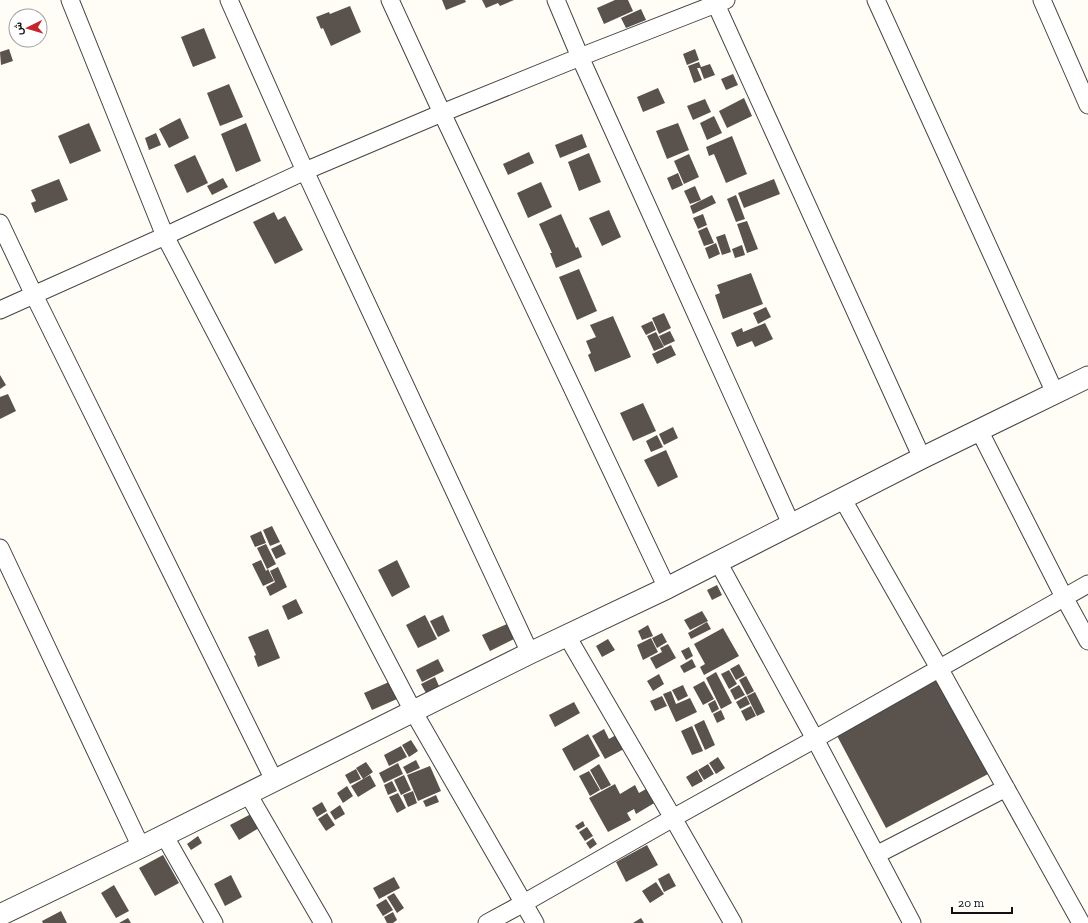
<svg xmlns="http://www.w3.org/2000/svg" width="1088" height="923" viewBox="0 0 1088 923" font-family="'Zilla Slab',Vazirmatn,serif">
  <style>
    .building { fill: #5a524d }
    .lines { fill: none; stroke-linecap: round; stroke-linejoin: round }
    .minor-casing { stroke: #444; stroke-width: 19 }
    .tertiary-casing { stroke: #444; stroke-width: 23 }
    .minor { stroke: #fff; stroke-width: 17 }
    .tertiary { stroke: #fff; stroke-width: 21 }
  </style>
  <rect width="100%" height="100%" fill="#fffdf5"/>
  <path class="building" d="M442,0H465L466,2L446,10Z
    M482,0H514L500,6L498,3L486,8Z
    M615,0H628L633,11L604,24L597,8Z
    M350,6L361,32L331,46L323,28L321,29L316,17L329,12L330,14Z
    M641,9L646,20L626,28L621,18Z
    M204,28L216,58L193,67L181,37Z
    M9,49L13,61L1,65L0,52Z
    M695,49L699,60L687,65L683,54Z
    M699,62L701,67L710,64L715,75L704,79L700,68H697L702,80L694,83L688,66Z
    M733,74L738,85L726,90L721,79Z
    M229,84L243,117L220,126L207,93Z
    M658,88L665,103L643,112L637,97Z
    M744,98L752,116L727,128L719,111Z
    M705,99L711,112L693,120L687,106Z
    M714,116L722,133L707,140L700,123Z
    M180,118L189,138L169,148L159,129Z
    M89,123L101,151L70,164L58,136Z
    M246,123L261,161L236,172L221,134Z
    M678,123L689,150L667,159L656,131Z
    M156,133L161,145L149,150L145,138Z
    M582,134L587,147L560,158L555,145Z
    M732,136L747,174L726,183L714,154L709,156L706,147Z
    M529,152L534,163L508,175L503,164Z
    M589,153L601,182L579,191L568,162Z
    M689,154L699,177L684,184L674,161Z
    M195,155L208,183L187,193L174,165Z
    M678,173L683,185L672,190L667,178Z
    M223,178L228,187L212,195L207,186Z
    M59,179L68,200L35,213L31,203L36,201L31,190Z
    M774,179L780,194L744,208L738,193Z
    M541,182L552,207L528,218L517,193Z
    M695,186L701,200L690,204L684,191Z
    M712,195L716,203L693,214L690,206Z
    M736,195L745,219L736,222L727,199Z
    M609,210L621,237L602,246L589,218Z
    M274,212L278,220L285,216L303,250L275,264L253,222Z
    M561,214L576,248L578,247L582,257L556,268L550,253H552L539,224Z
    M703,214L707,225L698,229L693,218Z
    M747,221L758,249L747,253L737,224Z
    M707,227L714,243L704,246L698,231Z
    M725,234L731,252L722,255L716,237Z
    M716,243L720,254L709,259L705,248Z
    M742,245L745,255L735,258L732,249Z
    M579,269L597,311L577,320L559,277Z
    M751,273L763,304L723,319L715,295L720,293L717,285Z
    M766,307L771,317L758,324L753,313Z
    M664,313L671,328L659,334L652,318Z
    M613,316L631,357L595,372L588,355L591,353L586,341L596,337L590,325Z
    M652,321L656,330L646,335L641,326Z
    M765,323L773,339L755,347L752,341L737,347L731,333L742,328L743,332Z
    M670,331L675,341L664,346L659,336Z
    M656,332L664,347L654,351L647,336Z
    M671,345L676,355L657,364L652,354Z
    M0,375L6,385L0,389Z
    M8,394L16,411L0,419V397Z
    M643,403L656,431L633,441L620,413Z
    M673,427L678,438L664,445L659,434Z
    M657,435L663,447L651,452L646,441Z
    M666,450L678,477L658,487L644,460Z
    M272,526L280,542L270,546L263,530Z
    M261,531L266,543L255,547L250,536Z
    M266,544L276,564L267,569L257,548Z
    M281,544L286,554L276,559L271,549Z
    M261,560L266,571L268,569L274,581L263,586L252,564Z
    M397,560L410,587L392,597L378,570Z
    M278,567L287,587L270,596L266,587L275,582L270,571Z
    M717,585L722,595L712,600L707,590Z
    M296,599L303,613L288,620L282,606Z
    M702,611L708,621L690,630L684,620Z
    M425,615L437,639L418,648L406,625Z
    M443,615L450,631L438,637L430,621Z
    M707,622L711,629L691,639L688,633Z
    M507,624L514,639L490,651L482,635Z
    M648,625L653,636L642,640L638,631Z
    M723,628L739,656L704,675L700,667L705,664L694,644Z
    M268,629L280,658L258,667L254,656L256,655L248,637Z
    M662,633L667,642L657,648L652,638Z
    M651,638L658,652L643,660L637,645Z
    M608,639L615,650L602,657L596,646Z
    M668,644L676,658L656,669L650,658L662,652L660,648Z
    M689,647L693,656L686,660L681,651Z
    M438,659L444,671L422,682L416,670Z
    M692,659L696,667L684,673L680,666Z
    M739,664L745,675L736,680L730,669Z
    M729,670L737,684L729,689L721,674Z
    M716,672L732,703L721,709L706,678Z
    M659,674L664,684L653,691L647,681Z
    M746,676L754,691L747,695L739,680Z
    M435,677L439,686L426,693L421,684Z
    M938,677L990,773L886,828L835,732Z
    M704,681L714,699L703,705L693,687Z
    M389,682L397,699L372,710L364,693Z
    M683,685L688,696L678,701L672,690Z
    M739,685L745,695L735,700L730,690Z
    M671,691L676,704L690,698L697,712L676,722L663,694Z
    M755,692L765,712L757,716L747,696Z
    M662,696L667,706L655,711L650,701Z
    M746,696L750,704L740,709L736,702Z
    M715,700L719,709L712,713L708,704Z
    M574,702L580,713L555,727L549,715Z
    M751,706L756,716L746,721L741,711Z
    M721,710L725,719L717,723L713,714Z
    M704,720L715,745L705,750L694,725Z
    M692,726L703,751L692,755L681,731Z
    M604,729L609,739L616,735L624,749L605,759L592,736Z
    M588,734L600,756L574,771L562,749Z
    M411,740L418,751L409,757L402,745Z
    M401,746L407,757L389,766L384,755Z
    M718,757L725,768L716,774L709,763Z
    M416,760L420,768L407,774L403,767Z
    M366,762L373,772L363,779L356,768Z
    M398,763L403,774L384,783L379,773Z
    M599,764L611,785L601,790L590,770Z
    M708,764L714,774L704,780L698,770Z
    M430,766L441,791L418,801L407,775Z
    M356,769L361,779L350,784L345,775Z
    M697,770L703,781L692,787L686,777Z
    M589,771L600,790L590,796L579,776Z
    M370,775L376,786L358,797L351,786Z
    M404,775L411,790L401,795L394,780Z
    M392,781L397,791L388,795L384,785Z
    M615,784L620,794L635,785L639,793L646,789L656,802L636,814L634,809L627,813L631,820L608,832L589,798Z
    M347,786L353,796L343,803L337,793Z
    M413,791L417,803L408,807L403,795Z
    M398,793L406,808L397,813L389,797Z
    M436,795L439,802L426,807L423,801Z
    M322,802L327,811L317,817L312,808Z
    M340,805L345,814L335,820L330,812Z
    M327,813L335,825L326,831L318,819Z
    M251,814L259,828L239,840L230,825Z
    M583,821L585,826L578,830L575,826Z
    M587,827L593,836L585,841L579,832Z
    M198,836L202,843L191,850L187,844Z
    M593,838L597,844L590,849L586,843Z
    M647,845L658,865L626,882L616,862Z
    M163,855L179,883L155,896L139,868Z
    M669,873L676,886L664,892L658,879Z
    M231,875L242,897L225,906L214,884Z
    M394,877L400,888L379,899L373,888Z
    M656,882L664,894L650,903L642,891Z
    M114,885L129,911L116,918L101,893Z
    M394,893L404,908L397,913L387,897Z
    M386,899L393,910L383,916L376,905Z
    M61,911L67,923H43L42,921Z
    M393,912L397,920L393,923H387L384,917Z
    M128,918L131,923H119Z
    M641,918L644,923H633Z"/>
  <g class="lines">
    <g class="minor-casing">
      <path id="minor" d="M70,0L165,236L413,711L535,923
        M229,0L305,171L530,653
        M390,0L442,113L667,588
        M556,0L580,57L791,524
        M714,0L922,458
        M876,0L1055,393
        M1042,0L1088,105
        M0,223L34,295L274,780
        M0,310L165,236L305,171L442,113L580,57L726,0
        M979,430L1064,597L1088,641
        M842,498L939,668L1081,923
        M0,548L141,847
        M718,562L815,739L912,923
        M567,636L673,818L733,923
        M248,794L323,923
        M164,835L214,923
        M876,855L1006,788
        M487,923L524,903L673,818L815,739L1088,584"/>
    </g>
    <g class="tertiary-casing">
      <path id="tertiary" d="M0,915L141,847L530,653L667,588L922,458L1088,377"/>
    </g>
    <use href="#minor" class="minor"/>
    <use href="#tertiary" class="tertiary"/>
  </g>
  <g transform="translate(28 28) rotate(265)"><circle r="19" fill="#ffffff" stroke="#a0a0a0"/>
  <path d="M0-3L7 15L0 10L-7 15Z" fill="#c4262e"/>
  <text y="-6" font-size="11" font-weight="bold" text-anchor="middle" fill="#111111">ش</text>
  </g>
  <path d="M952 907v6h60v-6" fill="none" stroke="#111111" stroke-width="2"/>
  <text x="958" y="907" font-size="12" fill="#111111" stroke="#ffffff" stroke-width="3" paint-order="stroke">20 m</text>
</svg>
